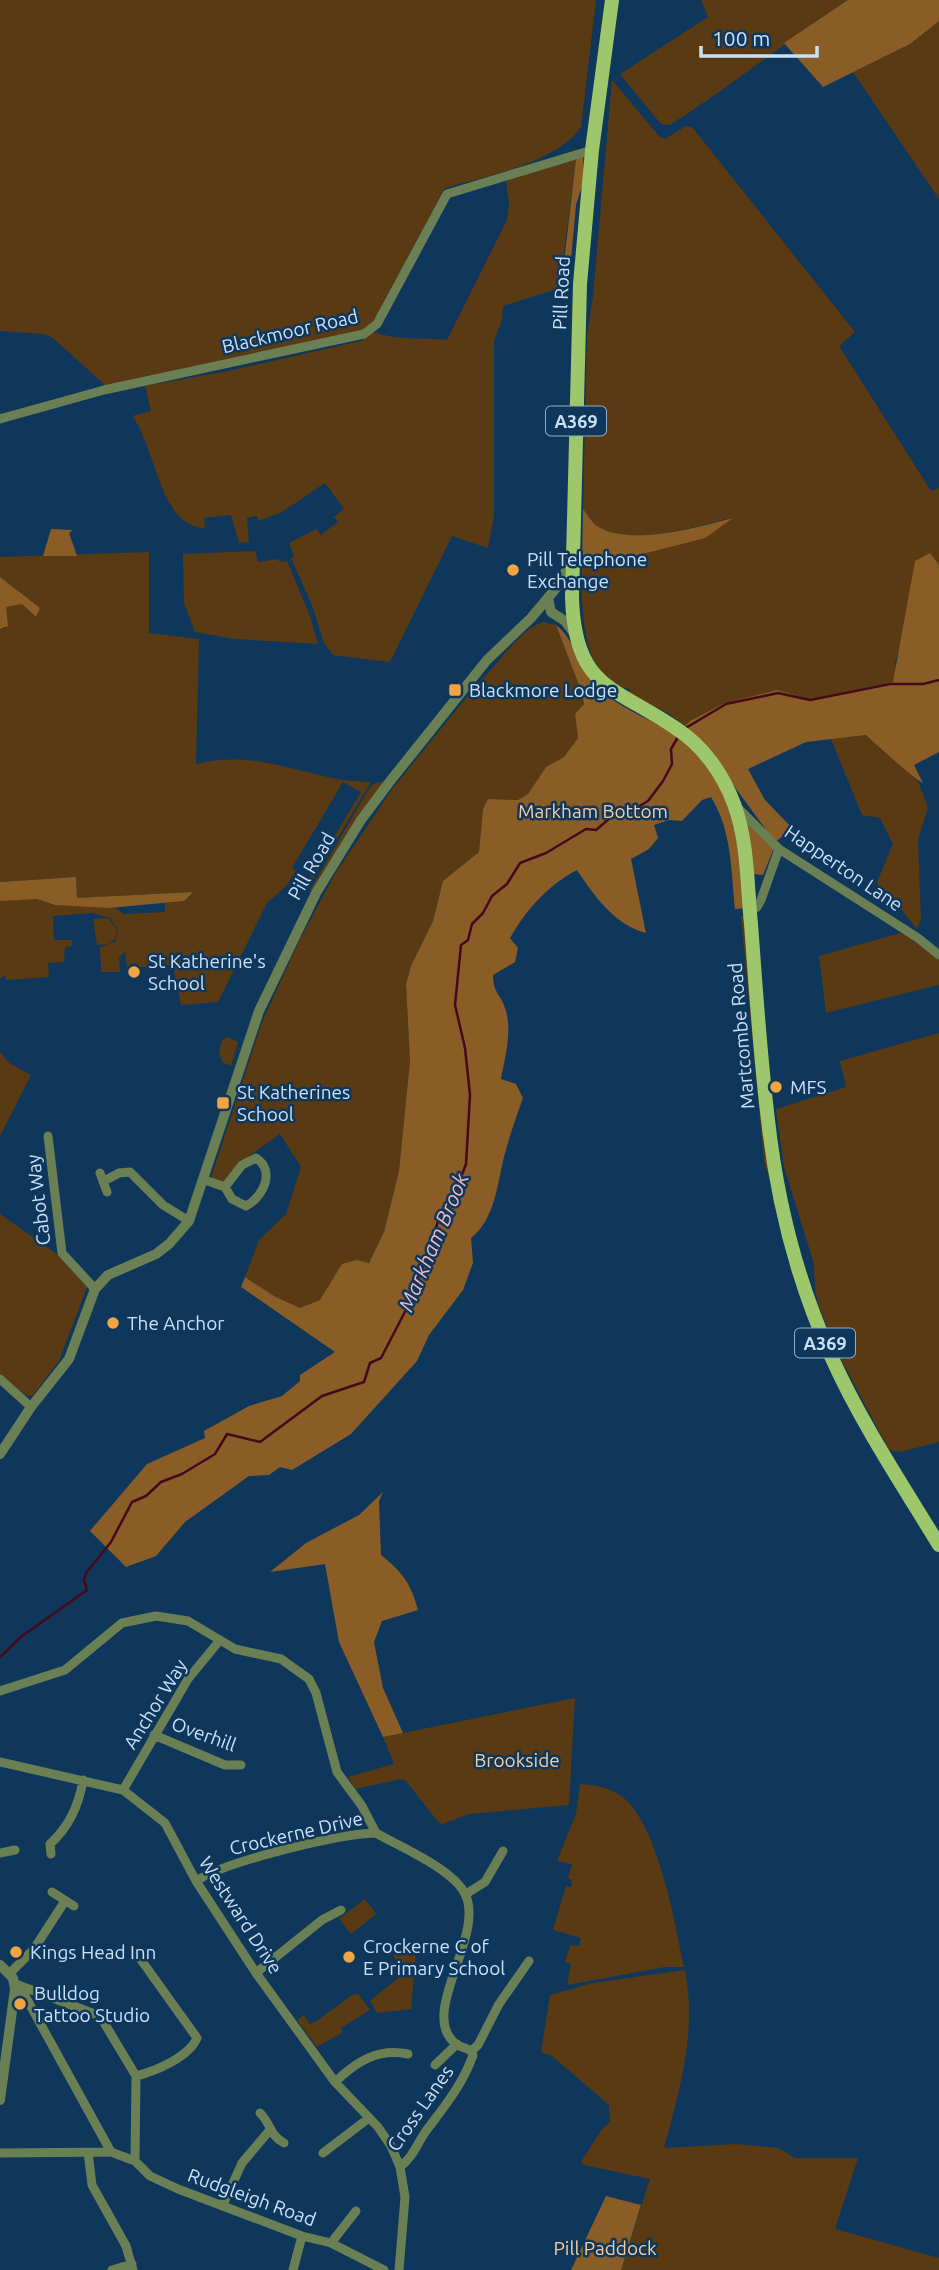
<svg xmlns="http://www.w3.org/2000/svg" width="939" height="2270" viewBox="0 0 939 2270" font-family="Ubuntu,sans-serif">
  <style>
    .green { fill: #5a3a12 }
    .forest { fill: #8a5d27 }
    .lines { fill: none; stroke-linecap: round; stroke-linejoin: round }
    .stream { stroke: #46091c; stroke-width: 2.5 }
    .minor { stroke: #6a7f53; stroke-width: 9 }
    .tertiary { stroke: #6a7f53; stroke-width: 10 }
    .primary { stroke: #9ec76b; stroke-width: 14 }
    .poi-dot { fill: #f3a442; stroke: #0e375b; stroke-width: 2.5 }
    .labels { text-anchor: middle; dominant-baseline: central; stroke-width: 5; stroke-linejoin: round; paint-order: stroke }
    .shield { fill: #0e375b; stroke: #92adc8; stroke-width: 2 }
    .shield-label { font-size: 18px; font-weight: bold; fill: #cae0f7 }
    .street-label { font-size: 19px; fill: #cae0f7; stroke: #0e375b }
    .poi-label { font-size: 19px; fill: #cae0f7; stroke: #0e375b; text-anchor: start }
    .park-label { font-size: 19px; fill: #f6cda2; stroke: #0e375b }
    .water-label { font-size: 21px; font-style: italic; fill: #f7b9c2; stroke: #0e375b }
  </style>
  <rect width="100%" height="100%" fill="#0e375b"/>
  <path class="green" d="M0,0H596L581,127C557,163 486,176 445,188L372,324L363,331L106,386L53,338L44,334L0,331Z
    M701,0H848C788,40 731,86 670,125L661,124L620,74L708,17Z
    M939,21V199L853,72L910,44Z
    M612,80L659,136L665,139L686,126L692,127L855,332L839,346L931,491L939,488V565L929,553L895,663L897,672L893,682L809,699L777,690L690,721L685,726L668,713L628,694L630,689C578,683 581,596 582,558L631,557L730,518C696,527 629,547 597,526C591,522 587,514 583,509L587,335L593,296Z
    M576,159L564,252L566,286L503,306L502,320L494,341V515L488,548L452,536L390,662L333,655L324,643L312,605L291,558L294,556L289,543L316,529L321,535L338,522L334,517L344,509L325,483L282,512L258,521L257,516L247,518L249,542L239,543L231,515L204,518L205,528C159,528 156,445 132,416L151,411L145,386L228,371L361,341L374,332C398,341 421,337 447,340L507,220L509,203L506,181Z
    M255,551L258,562L278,559L280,562L287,561L310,616L318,644L235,639L195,632L184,603L183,554Z
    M149,552V633L199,639L196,764C248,752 282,767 332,778C344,781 358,781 371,782L306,891L295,890L304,876L309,878L361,792L343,782L292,868L296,871L286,886L267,903L218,1002L181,1005L173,965L127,968L125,951L119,958L120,972H101L100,947L115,942L118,929L110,918L93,913L53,916L54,940H72V946L65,947L64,962L48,963L49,977L6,980L5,975L0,979V900L37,899L48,903L115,908L124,914L165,912V903L184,901L192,892L77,898L76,877L0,882V629L6,628L5,607L22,604L35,617L40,608L0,577V557Z
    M543,622L556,625L582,693L584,704L575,714L578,738L564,757L546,767L528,794L518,800L488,799L483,809L479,852L443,881L433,921L411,966L406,984L410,1062L399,1171L384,1232L369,1263L357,1260L320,1300L300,1308L274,1296L245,1277L259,1240L286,1214L301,1167L280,1134L238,1164L225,1182L213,1179L212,1175L261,1025L298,943L335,874L393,788L479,682C498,665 521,628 543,622Z
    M866,735L918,781L928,808L918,839L921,920L917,929L894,901L879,890L877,882L893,844L880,818L862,815L831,739Z
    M384,781L314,890H310L368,790L374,784Z
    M747,915L771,1175L769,1177L764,1162L741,916Z
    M108,918L117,929L115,939L109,944L97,945L93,919Z
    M904,932L939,960V985L826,1013L819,956Z
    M939,1033V1442L900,1452L889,1450L837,1352L820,1309L815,1291L814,1264L784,1167L776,1109L846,1087L840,1061Z
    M228,1037L238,1042L231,1066L222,1062L219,1051L223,1039Z
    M0,1052L9,1063L31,1075L0,1136Z
    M0,1214L58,1255L87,1287L59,1361L33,1395L27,1396L0,1375Z
    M575,1698L569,1805L469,1814L443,1824L439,1823L406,1781L402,1779L355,1789L348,1777L394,1764L383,1737Z
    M580,1784C596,1785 613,1788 625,1799C659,1830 675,1923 684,1967H665L567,1985L571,1964L565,1962L570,1945L579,1946L581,1938L553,1930L566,1886L571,1887L572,1880L568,1878L572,1864L557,1861L576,1814Z
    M365,1899L376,1914L351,1934L339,1919Z
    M417,1941L411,2009L377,2013L370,2001L404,1973L393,1955Z
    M685,1970C697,2031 680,2089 664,2148L737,2144L778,2148L795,2158H858L835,2229L939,2258V2270H621L650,2179L584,2165L581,2162L602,2129L610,2122L609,2105L552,2056L541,2052L550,1995L593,1983Z
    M358,1994L370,2010L341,2028L343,2032L317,2047L297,2020L304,2015L310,2024L314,2023L352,1995Z"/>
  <path class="forest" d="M848,0H939V21L910,44L823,87L784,43Z
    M583,156L584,180L576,205L571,260L564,262L576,159Z
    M583,509C587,514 592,523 597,526C630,547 698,527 733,518L705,538L631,557L582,558Z
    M51,529L73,530L69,533L77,556H43Z
    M930,553L939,565V752L914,765L923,783C915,780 877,745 866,735L806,742L748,769L765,800L793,829L775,842L699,738L685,726L690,721L723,704L777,690L809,699L893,682L915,561Z
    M0,577L40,608L36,617L22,604L6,607L8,626L0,629Z
    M556,625C575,639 582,674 605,694C627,712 656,721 679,738C735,779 737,845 747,908L735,909C731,870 732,831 711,797L702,800L682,821L669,820L654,825L658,838L649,849L631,859L646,933C615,925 594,896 577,870C547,886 527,909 510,938L518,948L515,962L493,975C493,994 502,995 506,1011C512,1033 505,1057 501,1079L516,1084L523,1098C516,1117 509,1138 504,1157C497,1185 495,1219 471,1238L473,1263L463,1290L429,1335L417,1361L351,1434L292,1470L280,1467L269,1475L249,1476L185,1522L156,1556L126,1567L90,1531L147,1464L205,1438L204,1431L249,1406L282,1396L300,1381V1375L335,1352L241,1287L245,1277L274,1296L300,1308L320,1300L342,1264L357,1260L369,1263L384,1232L399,1171L410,1061L406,984L411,966L433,921L443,881L479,852L483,809L488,799L518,800L528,794L546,767L564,757L578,738L575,714L584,704L582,693Z
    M742,814L774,848L763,875L753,874Z
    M76,877L77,898L193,892L184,901L109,908L55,905L37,899L0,901V882Z
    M383,1492L379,1501L381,1555C402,1572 411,1583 418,1610L382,1621L374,1642L383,1688L403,1733L383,1737L339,1642L325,1564L270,1572L306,1543L359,1515Z
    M606,2196L641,2205L621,2270H571Z"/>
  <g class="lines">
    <path class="stream" d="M684,729L726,704L778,693L810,700L890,684H923L939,680
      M0,1657L22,1636L87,1590L84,1580L86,1573L111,1542L132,1502L146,1496L161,1482L182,1474L215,1454L227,1434L260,1442L322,1396L364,1382L370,1363L381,1358L409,1304L439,1219L455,1193L466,1164L470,1095L465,1048L455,1005L461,945L468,940L472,924L483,913L492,896L507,884L520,863L546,853L586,829L596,830L610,818L626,814L648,801L663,781L672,764L671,749L678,737"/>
    <path class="minor" d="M0,419L104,390L364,334L377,324L447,194L592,150
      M738,808L779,849L918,938L939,955
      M750,910L757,907L761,900L779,849
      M48,1136L62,1253L95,1289
      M100,1173L107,1192
      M205,1180L225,1187L242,1165L256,1158C276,1171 263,1197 246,1206L232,1199L225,1187
      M104,1181L119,1173L130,1172L163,1205L189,1221
      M0,1379L31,1407
      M0,1691L65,1670L122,1623L156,1616L188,1621L235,1649L281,1659L309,1679L316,1693L337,1772L362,1806L376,1833
      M154,1735L225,1765H241
      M0,1762L123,1790L165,1823L196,1881L256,1973L335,2082L378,2127L391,2146L400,2167L405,2197L399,2270
      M123,1790L188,1679L220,1640
      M0,1853L15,1850
      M51,1854L50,1844C69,1827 79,1805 83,1780
      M196,1881C227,1861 338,1834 376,1833C400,1847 453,1869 465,1894C486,1936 417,2014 456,2044C460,2047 467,2048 471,2051
      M52,1892L74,1906
      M466,1894L485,1882L503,1851
      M256,1973L322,1920L341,1910
      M9,1974L34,1949L65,1901
      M19,1985L111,2152
      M21,1986L100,2016L136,2076L135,2161
      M471,2051L478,2045L499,2004L529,1961
      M435,2065L457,2044
      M136,2076C156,2071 189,2057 197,2038L139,1957
      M335,2082C357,2061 378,2048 408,2054
      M260,2113C270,2122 270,2136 284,2143
      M88,2152L92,2185L126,2246L133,2270
      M0,2153L111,2152L135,2161L150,2176L178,2189L302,2236L331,2243L384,2270
      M323,2153L369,2118
      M400,2167C413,2157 417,2144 426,2131C444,2107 463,2084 473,2055L471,2051
      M223,2205L242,2163L269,2131
      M331,2243L356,2211
      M112,2270L132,2264
      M293,2270L302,2236"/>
    <path class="tertiary" d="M548,598L551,612L565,621L574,633
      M0,1454L31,1407L69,1359L95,1289L108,1275L156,1254L169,1244L189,1221L259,1011L316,893L361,820L391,780L487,660L531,618L557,587L572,560
      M0,1965L13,1978L15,1989L0,2100"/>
    <path class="primary" d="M612,0L592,150L580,284L572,598C575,689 614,686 677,729C703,746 723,774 734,804C748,842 747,884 751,924C756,990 760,1055 768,1120C777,1201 797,1281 831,1356C860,1421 901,1483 939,1545"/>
  </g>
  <g class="poi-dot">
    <circle cx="513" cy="570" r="7"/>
    <rect x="448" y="683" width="14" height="14" rx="3.5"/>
    <circle cx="134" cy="972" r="7"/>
    <circle cx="776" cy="1087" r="7"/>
    <rect x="216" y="1096" width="14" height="14" rx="3.5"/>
    <circle cx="113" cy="1323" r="7"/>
    <circle cx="16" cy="1952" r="7"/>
    <circle cx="349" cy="1957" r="7"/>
    <circle cx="20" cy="2004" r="7"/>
  </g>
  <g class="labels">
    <g class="shield">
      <rect x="546" y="406.5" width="60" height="29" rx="5"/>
      <rect x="795" y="1328.5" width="60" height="29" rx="5"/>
    </g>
    <g class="shield-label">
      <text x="576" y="421">A369</text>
      <text x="825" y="1343">A369</text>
    </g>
    <g class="street-label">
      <text transform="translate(561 293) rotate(-87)">Pill Road</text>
      <text transform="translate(290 331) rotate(-13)">Blackmoor Road</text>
      <text transform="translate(311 866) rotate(-60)">Pill Road</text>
      <text transform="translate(844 868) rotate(34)">Happerton Lane</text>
      <text transform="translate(741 1036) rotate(-95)">Martcombe Road</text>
      <text transform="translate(38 1200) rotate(-97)">Cabot Way</text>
      <text transform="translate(155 1704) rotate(-58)">Anchor Way</text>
      <text transform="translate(204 1734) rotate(20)">Overhill</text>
      <text transform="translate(296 1833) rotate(-13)">Crockerne Drive</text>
      <text transform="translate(241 1915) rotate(57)">Westward Drive</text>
      <text transform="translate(420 2108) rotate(-55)">Cross Lanes</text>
      <text transform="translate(252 2197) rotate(20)">Rudgleigh Road</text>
    </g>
    <g class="poi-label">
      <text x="527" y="559">Pill Telephone<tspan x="527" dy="22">Exchange</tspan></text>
      <text x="469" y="690">Blackmore Lodge</text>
      <text x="148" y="961">St Katherine's<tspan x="148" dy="22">School</tspan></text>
      <text x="790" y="1087">MFS</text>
      <text x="237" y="1092">St Katherines<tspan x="237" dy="22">School</tspan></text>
      <text x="127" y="1323">The Anchor</text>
      <text x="363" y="1946">Crockerne C of<tspan x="363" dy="22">E Primary School</tspan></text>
      <text x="30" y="1952">Kings Head Inn</text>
      <text x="34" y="1993">Bulldog<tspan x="34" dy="22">Tattoo Studio</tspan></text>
    </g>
    <g class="park-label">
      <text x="593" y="811">Markham Bottom</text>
      <text x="517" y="1760">Brookside</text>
      <text x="605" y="2248">Pill Paddock</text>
    </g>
    <g class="water-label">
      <text transform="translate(433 1242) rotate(-67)">Markham Brook</text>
    </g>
  </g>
  <path d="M701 46v10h116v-10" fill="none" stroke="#cae0f7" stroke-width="3.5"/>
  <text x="712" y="46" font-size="21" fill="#cae0f7" stroke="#0e375b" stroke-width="5" paint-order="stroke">100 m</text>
</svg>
